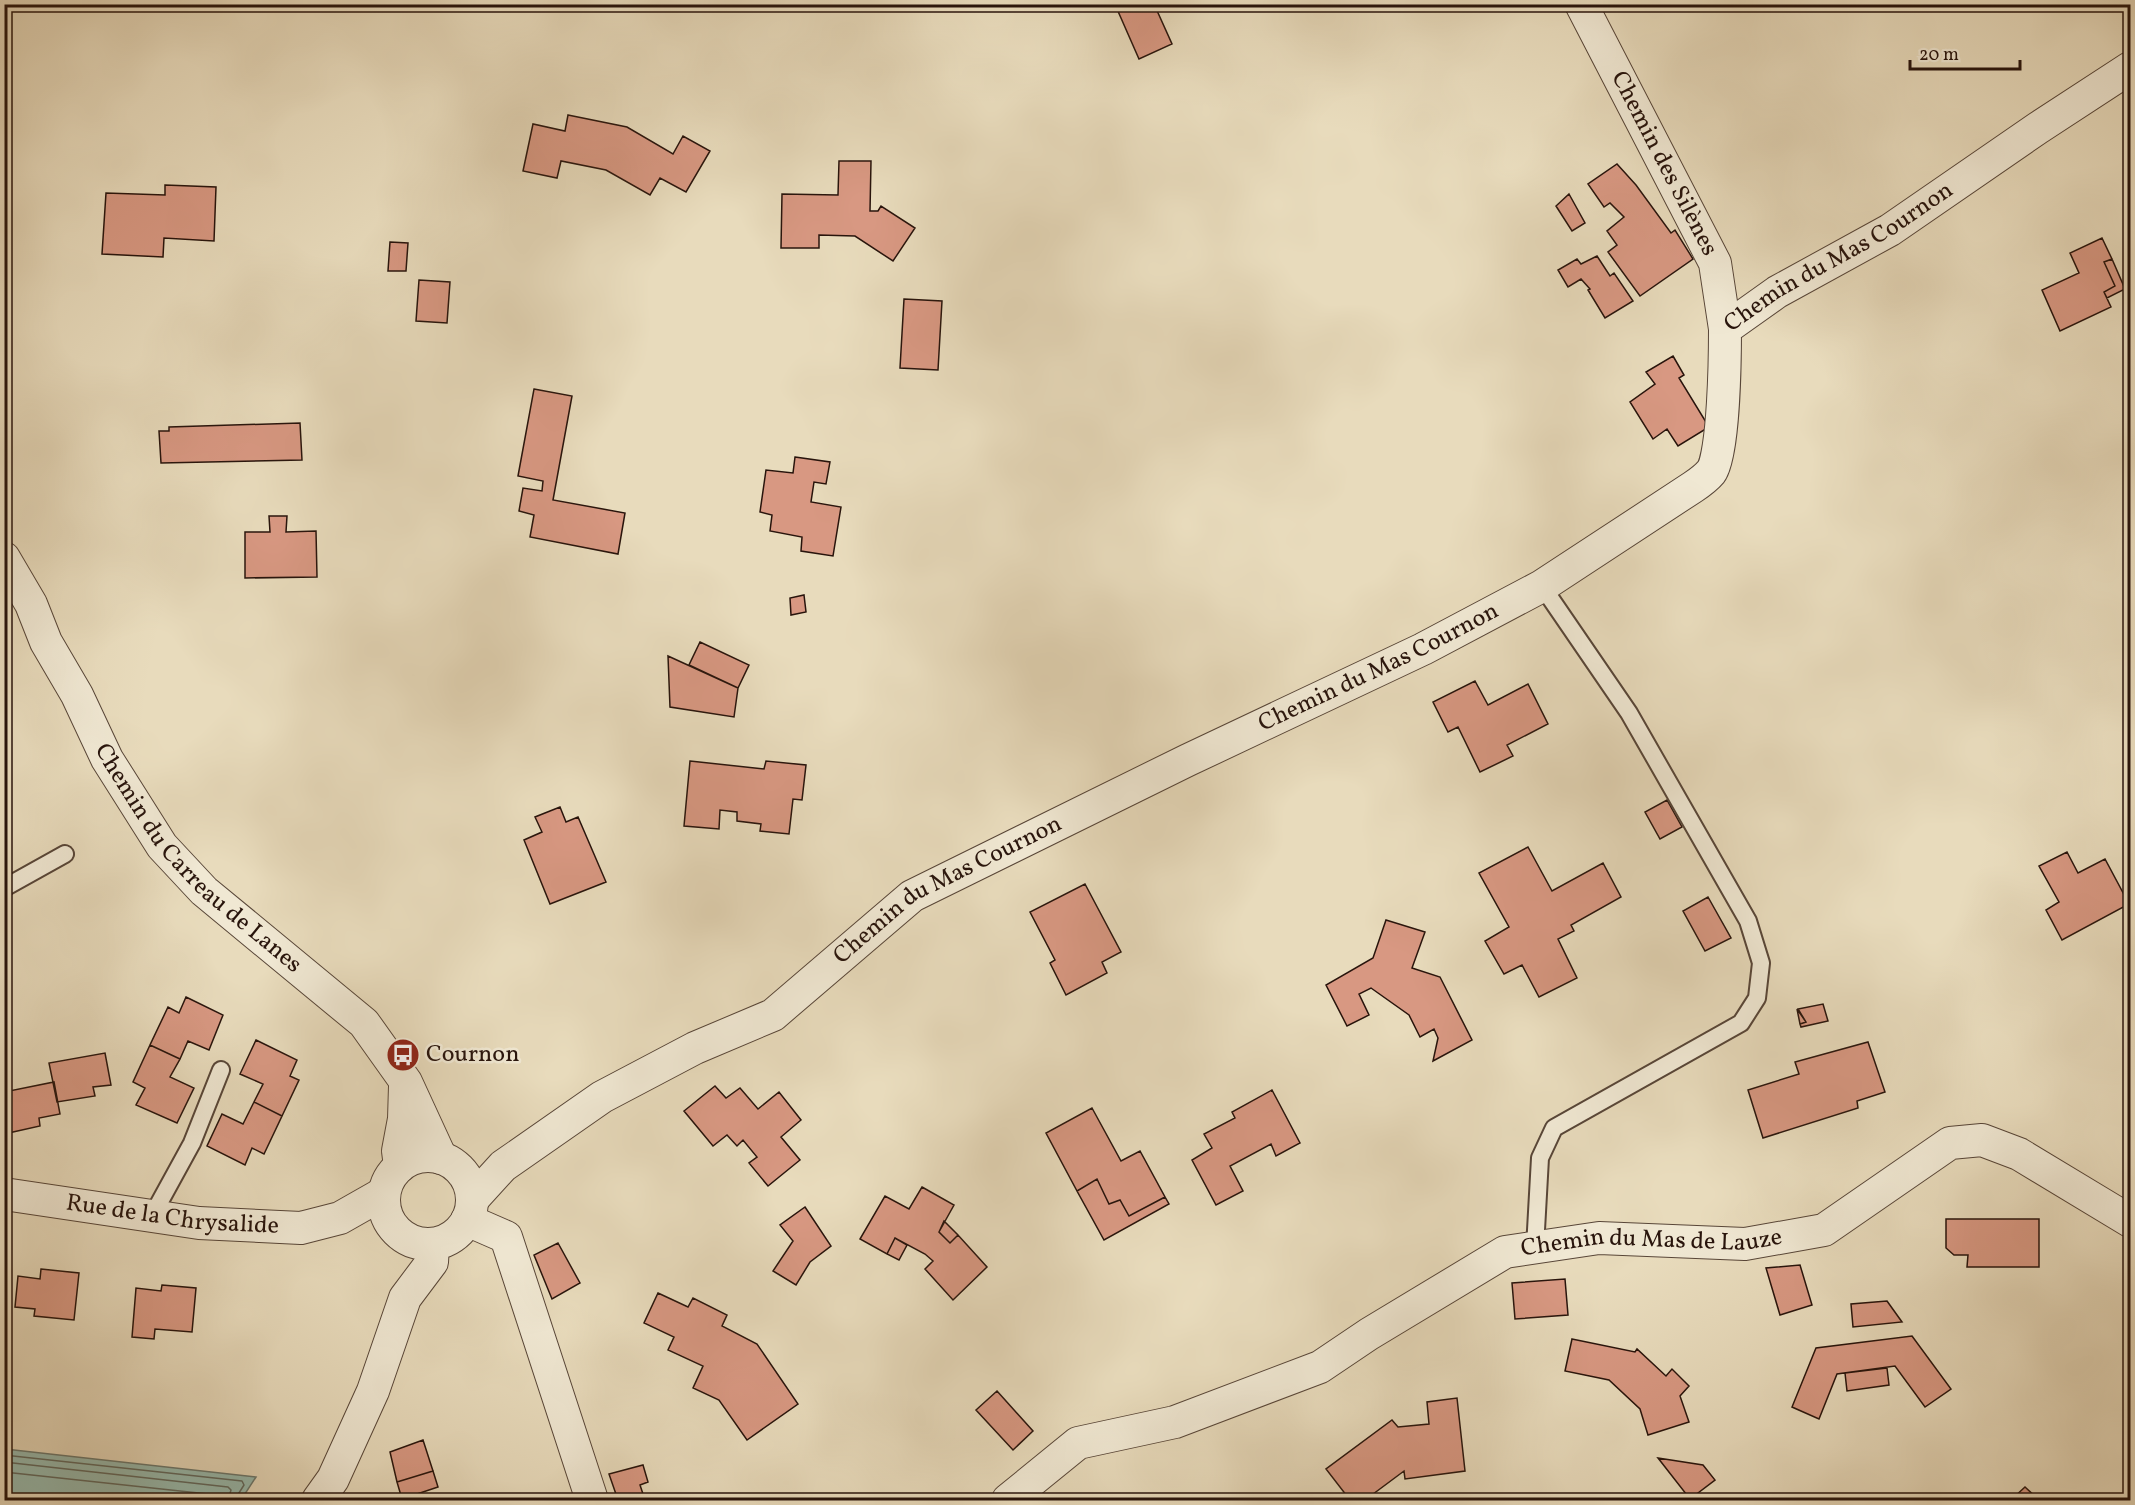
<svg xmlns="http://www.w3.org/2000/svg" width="2135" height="1505" viewBox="0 0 2135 1505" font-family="Vollkorn,serif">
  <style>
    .water { fill: #97bbaf; stroke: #6b786e; stroke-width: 1.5 }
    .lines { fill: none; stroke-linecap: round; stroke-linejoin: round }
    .shore { stroke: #60685e; stroke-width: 1.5 }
    .building { fill: #d89882; stroke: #28140c; stroke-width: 1.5 }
    .service-casing { stroke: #584638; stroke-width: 20 }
    .minor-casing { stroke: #584638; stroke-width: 34 }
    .service { stroke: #f0e8d3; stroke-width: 16 }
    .minor { stroke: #f0e8d3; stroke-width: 32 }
    .labels { text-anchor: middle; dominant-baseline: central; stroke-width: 5; stroke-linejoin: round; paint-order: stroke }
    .street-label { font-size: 24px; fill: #28140c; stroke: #f0e8d3 }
    .poi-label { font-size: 24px; fill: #28140c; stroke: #f0e8d3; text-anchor: start }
  </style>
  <rect width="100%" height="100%" fill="#e8dbbc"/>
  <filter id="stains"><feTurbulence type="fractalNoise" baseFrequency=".00333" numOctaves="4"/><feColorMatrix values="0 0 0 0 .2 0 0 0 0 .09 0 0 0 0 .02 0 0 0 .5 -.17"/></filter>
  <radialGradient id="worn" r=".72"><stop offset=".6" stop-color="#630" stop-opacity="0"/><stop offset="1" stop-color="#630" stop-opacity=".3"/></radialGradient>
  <path class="water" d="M5,1449L256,1477L241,1500H5Z"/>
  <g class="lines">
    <path class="shore" d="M4,1455L242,1481L244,1485L237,1496L236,1500
      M4,1462L228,1487L231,1490L228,1500
      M4,1472L217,1495L219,1500"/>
  </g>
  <path class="building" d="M1093,4H1154L1172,44L1139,59L1117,9L1093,7Z
    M568,115L627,127L673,154L683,136L710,151L686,192L660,178L650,195L606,170L561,161L557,178L523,171L533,124L565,131Z
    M839,161H871L870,211H878L881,206L915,228L893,261L855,236L819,235V248H781L782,194L838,195Z
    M1617,164L1636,185L1671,233L1675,230L1693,259L1640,296L1608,252L1617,245L1607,231L1624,217L1610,203L1604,207L1588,184Z
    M165,185L216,187L214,241L164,238L163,257L102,254L106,193L165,195Z
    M1569,194L1585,223L1572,231L1556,206Z
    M2102,238L2112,259L2104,262L2115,286L2104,292L2111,307L2060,331L2042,290L2079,273L2070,253Z
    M390,242L408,243L406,271H388Z
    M1597,256L1610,276L1614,273L1633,301L1605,318L1588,290L1590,289L1581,279L1568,287L1558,270L1577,259L1581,264Z
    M2112,259L2125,289L2107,298L2104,292L2115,286L2104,262Z
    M419,280L450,282L447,323L416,321Z
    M904,299L942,301L938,370L900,368Z
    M1673,356L1684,375L1679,378L1709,427L1678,446L1667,429L1653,439L1630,402L1655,384L1646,372Z
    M534,389L572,396L553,500L625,513L618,554L530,537L534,515L519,511L523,488L542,491L543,481L518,476Z
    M300,423L302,460L161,463L159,431H169V427Z
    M795,457L830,462L826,484L814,482L811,502L841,507L833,556L801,551L802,537L770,531L772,515L760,512L766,470L793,473Z
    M269,516H287L286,532L316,531L317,577L245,578V532H270Z
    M804,595L806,612L791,615L790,598Z
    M700,642L749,665L738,688L689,665Z
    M668,656L738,688L734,717L670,707Z
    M1475,681L1488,705L1528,684L1548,724L1507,745L1513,756L1480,772L1458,727L1448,732L1433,702Z
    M690,761L764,769L766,761L806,765L802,800L793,799L789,834L760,831L761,824L737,821V812L720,810L719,829L684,826Z
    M1667,800L1682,827L1660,839L1645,812Z
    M560,807L566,822L578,817L606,882L550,904L524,840L542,832L535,817Z
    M1528,847L1552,891L1603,863L1621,897L1571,925L1574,931L1558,939L1577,978L1539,997L1522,965L1504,974L1485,941L1509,927L1479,873Z
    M2067,852L2078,873L2105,859L2129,904L2062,940L2046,910L2059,902L2039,866Z
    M1085,884L1121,952L1102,962L1107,973L1066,995L1050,963L1055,960L1030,912Z
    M1708,897L1731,938L1705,951L1683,911Z
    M1386,920L1425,932L1412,968L1440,977L1472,1040L1433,1061L1438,1038L1434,1029L1420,1037L1409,1015L1371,988L1359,994L1369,1015L1347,1026L1326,985L1373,958Z
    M186,997L223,1015L209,1050L188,1041L180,1059L150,1045L168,1007L179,1013Z
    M1823,1004L1828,1021L1801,1027L1800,1024L1806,1022L1798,1009Z
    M1797,1009L1806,1022L1800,1024Z
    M256,1040L297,1060L290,1076L299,1080L282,1116L254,1102L263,1084L240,1074Z
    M1868,1042L1885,1092L1857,1101L1858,1108L1763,1138L1748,1090L1799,1074L1795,1062Z
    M150,1045L180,1059L170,1077L194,1088L177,1123L136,1105L145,1088L133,1082Z
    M105,1053L111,1085L93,1087L95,1096L57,1102L49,1063Z
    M54,1082L60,1114L39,1118L40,1126L4,1134V1092Z
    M715,1086L726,1098L740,1088L758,1109L779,1092L801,1120L781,1137L800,1160L768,1186L749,1163L757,1157L743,1140L737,1146L727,1135L713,1146L684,1111Z
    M1272,1090L1300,1143L1276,1156L1271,1144L1230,1166L1243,1191L1216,1205L1192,1160L1212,1148L1204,1134L1235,1118L1232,1112Z
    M254,1102L282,1116L264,1154L252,1148L245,1165L207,1146L222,1114L243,1124Z
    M1092,1108L1121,1161L1140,1151L1165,1197L1129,1216L1120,1200L1109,1204L1097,1179L1077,1191L1046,1133Z
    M1097,1179L1109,1204L1120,1200L1129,1216L1165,1197L1169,1204L1104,1240L1077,1191Z
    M922,1187L954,1205L939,1232L950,1243L958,1235L987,1267L953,1300L925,1269L933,1261L925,1254L895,1238L887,1254L860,1239L885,1196L909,1209Z
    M805,1207L831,1246L810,1262L796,1285L773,1271L793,1241L780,1225Z
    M1946,1219H2039V1267H1967L1968,1255H1954L1946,1248Z
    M944,1221L958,1235L950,1243L939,1232Z
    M895,1238L907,1245L899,1260L887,1254Z
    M558,1243L580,1283L552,1299L534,1255Z
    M1800,1265L1812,1305L1780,1315L1766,1268Z
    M41,1269L79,1273L74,1320L34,1316L35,1309L15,1307L18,1276L40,1279Z
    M1565,1279L1568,1315L1515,1319L1512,1283Z
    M162,1285L196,1288L192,1332L155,1329L154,1339L132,1337L136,1288L161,1291Z
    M658,1293L688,1307L693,1298L727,1315L722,1326L757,1344L798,1404L747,1440L719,1400L693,1388L703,1366L668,1350L674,1337L644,1323Z
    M1887,1301L1902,1322L1853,1327L1851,1304Z
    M1912,1336L1951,1389L1925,1407L1895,1366L1837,1374L1819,1419L1792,1407L1816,1348Z
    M1572,1339L1635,1352L1637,1349L1666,1376L1672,1369L1689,1386L1680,1396L1689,1422L1648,1435L1640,1409L1609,1380L1565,1371Z
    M1887,1368L1889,1385L1847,1391L1845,1373Z
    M997,1391L1033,1431L1013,1450L976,1410Z
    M1457,1398L1465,1471L1405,1479L1404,1471L1365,1500H1350L1326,1469L1392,1420L1398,1427L1429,1424L1427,1402Z
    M423,1440L433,1471L397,1482L390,1452Z
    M1658,1458L1703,1465L1715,1480L1690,1499Z
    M643,1465L648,1482L640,1485L645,1500H618L609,1474Z
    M433,1471L438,1487L402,1499L397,1482Z
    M2025,1487L2039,1500H2011Z"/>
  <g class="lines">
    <g class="service-casing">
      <path id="service" d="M4,888L65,854
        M152,1216L192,1143L221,1070
        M1535,1248L1540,1158L1554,1128L1741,1023L1757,998L1761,963L1748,921L1629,713L1542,586"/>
    </g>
    <g class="minor-casing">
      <g id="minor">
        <path id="s1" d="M1581,4L1715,263L1725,329"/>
        <path id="s2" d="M4,558L31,604L46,642L77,695L107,759L162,846L204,891L364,1023L406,1082L441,1158"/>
        <circle cx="428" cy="1200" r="44"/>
        <path d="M400,1166L398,1151L404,1119L405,1086"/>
        <path id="s3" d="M4,1194L199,1223L301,1228L340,1218L384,1193"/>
        <path id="s4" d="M472,1200L503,1166L602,1097L695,1048L773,1015L912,896L1188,760L1423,649L1542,586L1693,487C1699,483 1706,478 1711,472C1724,456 1725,354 1725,329L1777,292L1890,230L2038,128L2130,68"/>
        <path d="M467,1220L506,1237L592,1500"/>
        <path d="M318,1500L333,1479L373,1391L405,1298L432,1262L433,1244"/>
        <path id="s5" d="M1008,1500L1078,1443L1175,1422L1320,1367L1369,1334L1505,1252L1599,1238L1745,1244L1824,1230L1950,1143L1982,1140L2019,1154L2130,1221"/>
      </g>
    </g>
    <use href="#service" class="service"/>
    <use href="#minor" class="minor"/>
  </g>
  <defs>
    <g id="bus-disc" transform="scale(1.725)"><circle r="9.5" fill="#8f2418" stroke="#f0e8d3"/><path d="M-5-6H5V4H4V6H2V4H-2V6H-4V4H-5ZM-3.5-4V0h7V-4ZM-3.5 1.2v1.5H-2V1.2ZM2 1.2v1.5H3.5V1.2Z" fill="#fff"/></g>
  </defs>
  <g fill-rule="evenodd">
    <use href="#bus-disc" x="403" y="1055"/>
  </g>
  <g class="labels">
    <g class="street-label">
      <text stroke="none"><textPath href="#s1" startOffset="180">Chemin des Silènes</textPath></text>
      <text stroke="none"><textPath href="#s4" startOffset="1725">Chemin du Mas Cournon</textPath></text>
      <text stroke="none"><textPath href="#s4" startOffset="1059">Chemin du Mas Cournon</textPath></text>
      <text stroke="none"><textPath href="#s2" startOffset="362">Chemin du Carreau de Lanes</textPath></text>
      <text stroke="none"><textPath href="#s4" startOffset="573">Chemin du Mas Cournon</textPath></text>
      <text stroke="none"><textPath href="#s3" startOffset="170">Rue de la Chrysalide</textPath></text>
      <text stroke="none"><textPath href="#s5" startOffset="710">Chemin du Mas de Lauze</textPath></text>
    </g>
    <g class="poi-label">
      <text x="426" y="1055">Cournon</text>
    </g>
  </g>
  <rect width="2135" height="1505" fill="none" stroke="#e8dbbc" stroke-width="24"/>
  <rect x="6" y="6" width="2123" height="1493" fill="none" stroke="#28140c" stroke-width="3"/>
  <rect x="12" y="12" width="2111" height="1481" fill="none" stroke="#28140c" stroke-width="1.5"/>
  <path d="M1910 60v9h110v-9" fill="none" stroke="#28140c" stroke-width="3"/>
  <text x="1919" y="60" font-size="18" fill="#28140c" stroke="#f0e8d3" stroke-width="4.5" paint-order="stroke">20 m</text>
  <rect width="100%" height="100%" filter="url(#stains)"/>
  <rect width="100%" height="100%" fill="url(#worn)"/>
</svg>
